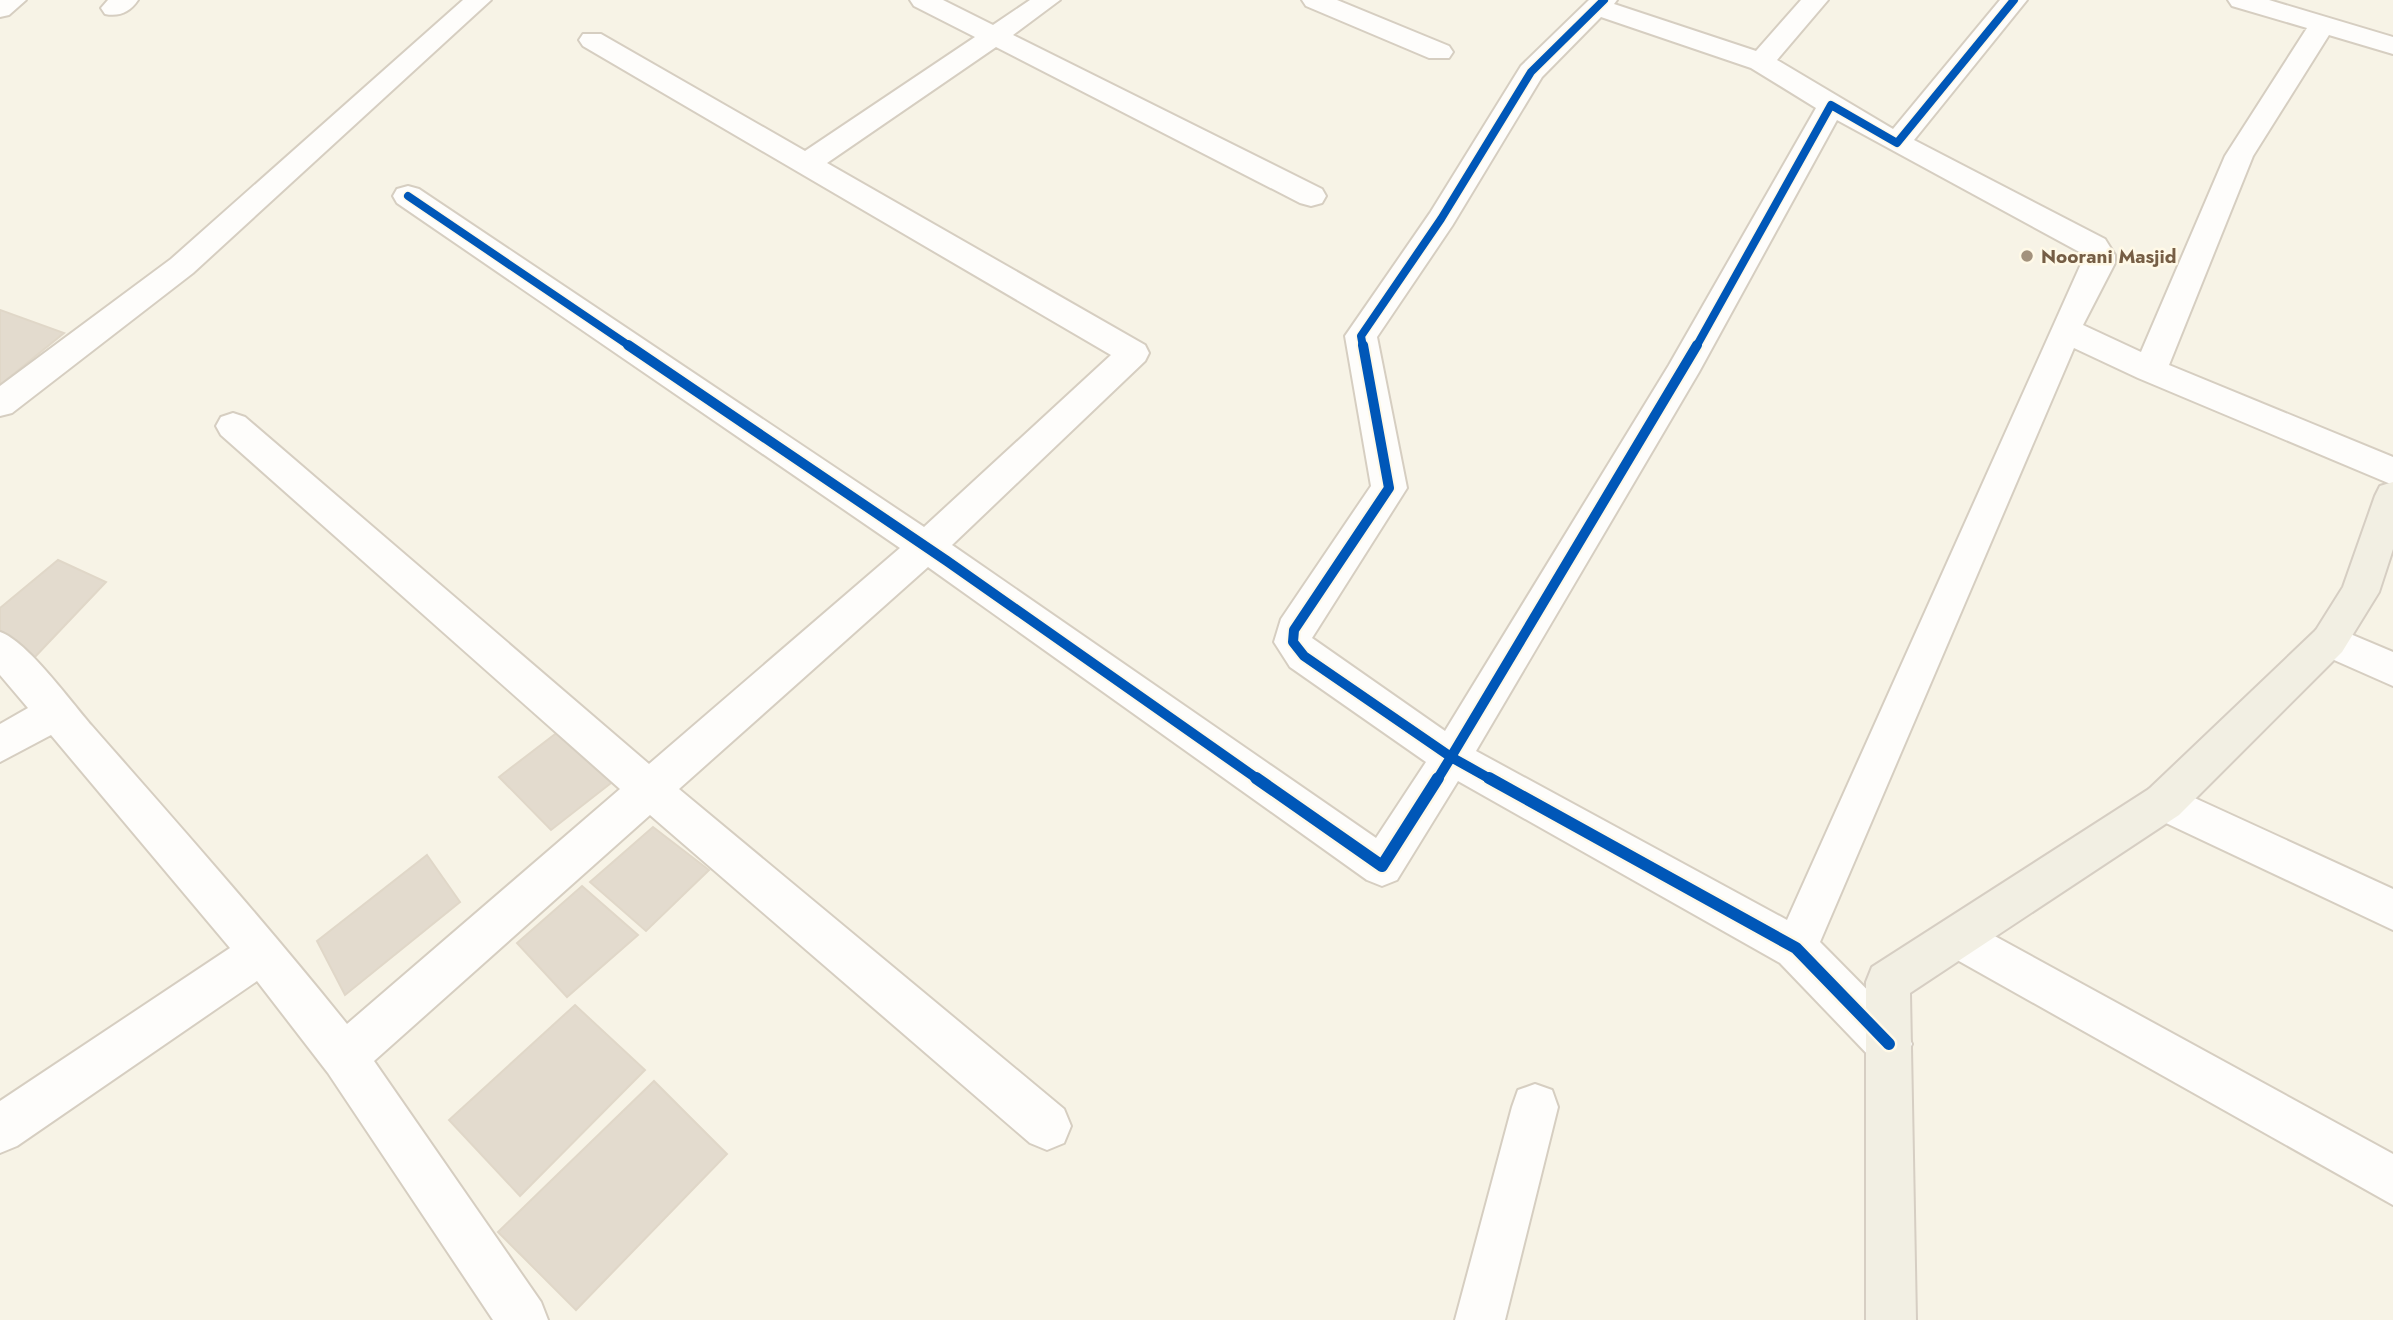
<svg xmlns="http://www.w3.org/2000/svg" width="2393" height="1320" viewBox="0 0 2393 1320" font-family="Jost,sans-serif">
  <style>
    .building { fill: #e3dbce; stroke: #e0d7c8; stroke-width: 2 }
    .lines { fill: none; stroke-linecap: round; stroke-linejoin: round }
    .minor-casing { stroke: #d6cec1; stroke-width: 4 }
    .major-casing { stroke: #d6cec3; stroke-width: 4 }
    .minor { fill: #fefdfb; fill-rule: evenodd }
    .major { fill: #f2efe3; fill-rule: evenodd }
    .cycleway-far2-casing { stroke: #fff9e7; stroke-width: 11 }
    .cycleway-far1-casing { stroke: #fff9e7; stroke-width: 14 }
    .cycleway-casing { stroke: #fff9e7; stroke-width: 17 }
    .cycleway-far2 { stroke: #0057b8; stroke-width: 8 }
    .cycleway-far1 { stroke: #0057b8; stroke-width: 10 }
    .cycleway { stroke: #0057b8; stroke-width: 12 }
    .poi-dot { fill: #a3927d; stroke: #fff9e7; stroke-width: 2.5 }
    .labels { text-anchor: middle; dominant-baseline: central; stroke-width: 5; stroke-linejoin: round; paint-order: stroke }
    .poi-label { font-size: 19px; font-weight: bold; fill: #765e45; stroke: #fff9e7; text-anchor: start }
  </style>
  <rect width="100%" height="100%" fill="#f7f3e6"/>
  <path class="building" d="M0,310L64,333L0,385Z
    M58,560L106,582L32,660L0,630V608Z
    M563,728L620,776L551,830L499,777Z
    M653,827L709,870L646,931L590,882Z
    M427,855L460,902L345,995L317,941Z
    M582,886L638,935L567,997L517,943Z
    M575,1005L645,1070L520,1196L449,1120Z
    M654,1081L727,1154L576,1310L498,1232Z"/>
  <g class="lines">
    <g class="minor-casing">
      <path id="minor" d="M0,0H26L9,15L0,17Z
        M108,0H138C130,12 119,17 105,14L101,8Z
        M463,0H491L193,273L12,413L0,416V386L171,259Z
        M910,0H943L993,25L1030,0H1060L1013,35L1322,189L1326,196L1322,203L1311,206L1300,203L996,47L827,163L1145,345L1149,353L1145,361L952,545L1376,838L1426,762L1290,667L1274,642L1281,619L1371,486L1345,336L1430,213L1521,66L1589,0H1617L1614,4L1756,51L1801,0H1828L1777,60L1893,129L2000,0H2027L1914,140L2105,239L2115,255V263L2083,325L2141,352L2225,156L2307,28L2232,6L2228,0H2269L2393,37V54L2329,35L2253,156L2169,365L2393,457V485L2138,378L2074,348L1820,942L1905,1028L1912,1044L1905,1060L1889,1067L1873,1060L1780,963L1458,781L1397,880L1382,886L1367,880L928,567L679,789L1064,1109L1071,1126L1064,1143L1047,1150L1030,1143L650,815L374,1061L541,1302L548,1320H493L328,1073L257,981L17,1146L0,1153V1101L230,948L51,735L0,762V724L28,708L0,675V632C27,641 71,702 92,726C178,824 265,922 347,1024L620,789L221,435L216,426L221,417L233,413L245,417L649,764L900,548L397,203L393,196L397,189L408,186L419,189L924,527L1111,355L583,46L579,40L583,34H601L805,151L975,37L914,6ZM1601,17L1751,68L1816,108L1669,365L1445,731L1312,638L1407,488L1377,337L1452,226L1542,77ZM1837,120L2085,255L1787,920L1476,751L1699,372Z
        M1302,0H1337L1449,46L1453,52L1449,58H1429L1306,6Z
        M2329,625L2393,652V686L2316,652L2310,641L2316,630Z
        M2164,784L2393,889V930L2149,815L2143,802L2149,789Z
        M1958,916L2393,1154V1205L1943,952L1936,937L1943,922Z
        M1535,1084L1552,1090L1558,1107L1505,1320H1455L1512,1107L1518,1090Z"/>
    </g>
    <g class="major-casing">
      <path id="major" d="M2393,482V549L2379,592L2342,652L2179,815L1910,993L1916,1320H1866V982L1872,967L2149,789L2316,630L2343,587L2375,496L2380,486Z"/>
    </g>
    <use href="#minor" class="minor"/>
    <use href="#major" class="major"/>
    <g class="cycleway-far2-casing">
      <path id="cycleway-far2" d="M408,196L631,347
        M1363,347L1361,336L1441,219L1531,72L1604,0
        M1696,347L1831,105L1897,143L2014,0"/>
    </g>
    <g class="cycleway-far1-casing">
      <path id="cycleway-far1" d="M628,345L947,561L1259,780
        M1363,345L1389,488L1294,630L1293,642L1304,656L1451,757L1697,345
        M1437,780L1451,757L1492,780"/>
    </g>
    <g class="cycleway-casing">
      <path id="cycleway" d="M1256,778L1382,866L1438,778
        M1489,778L1796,948L1889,1044"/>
    </g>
    <use href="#cycleway-far2" class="cycleway-far2"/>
    <use href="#cycleway-far1" class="cycleway-far1"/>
    <use href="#cycleway" class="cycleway"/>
  </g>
  <circle class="poi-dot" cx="2027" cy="256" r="7"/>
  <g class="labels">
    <g class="poi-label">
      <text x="2041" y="256">Noorani Masjid</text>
    </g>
  </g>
</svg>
